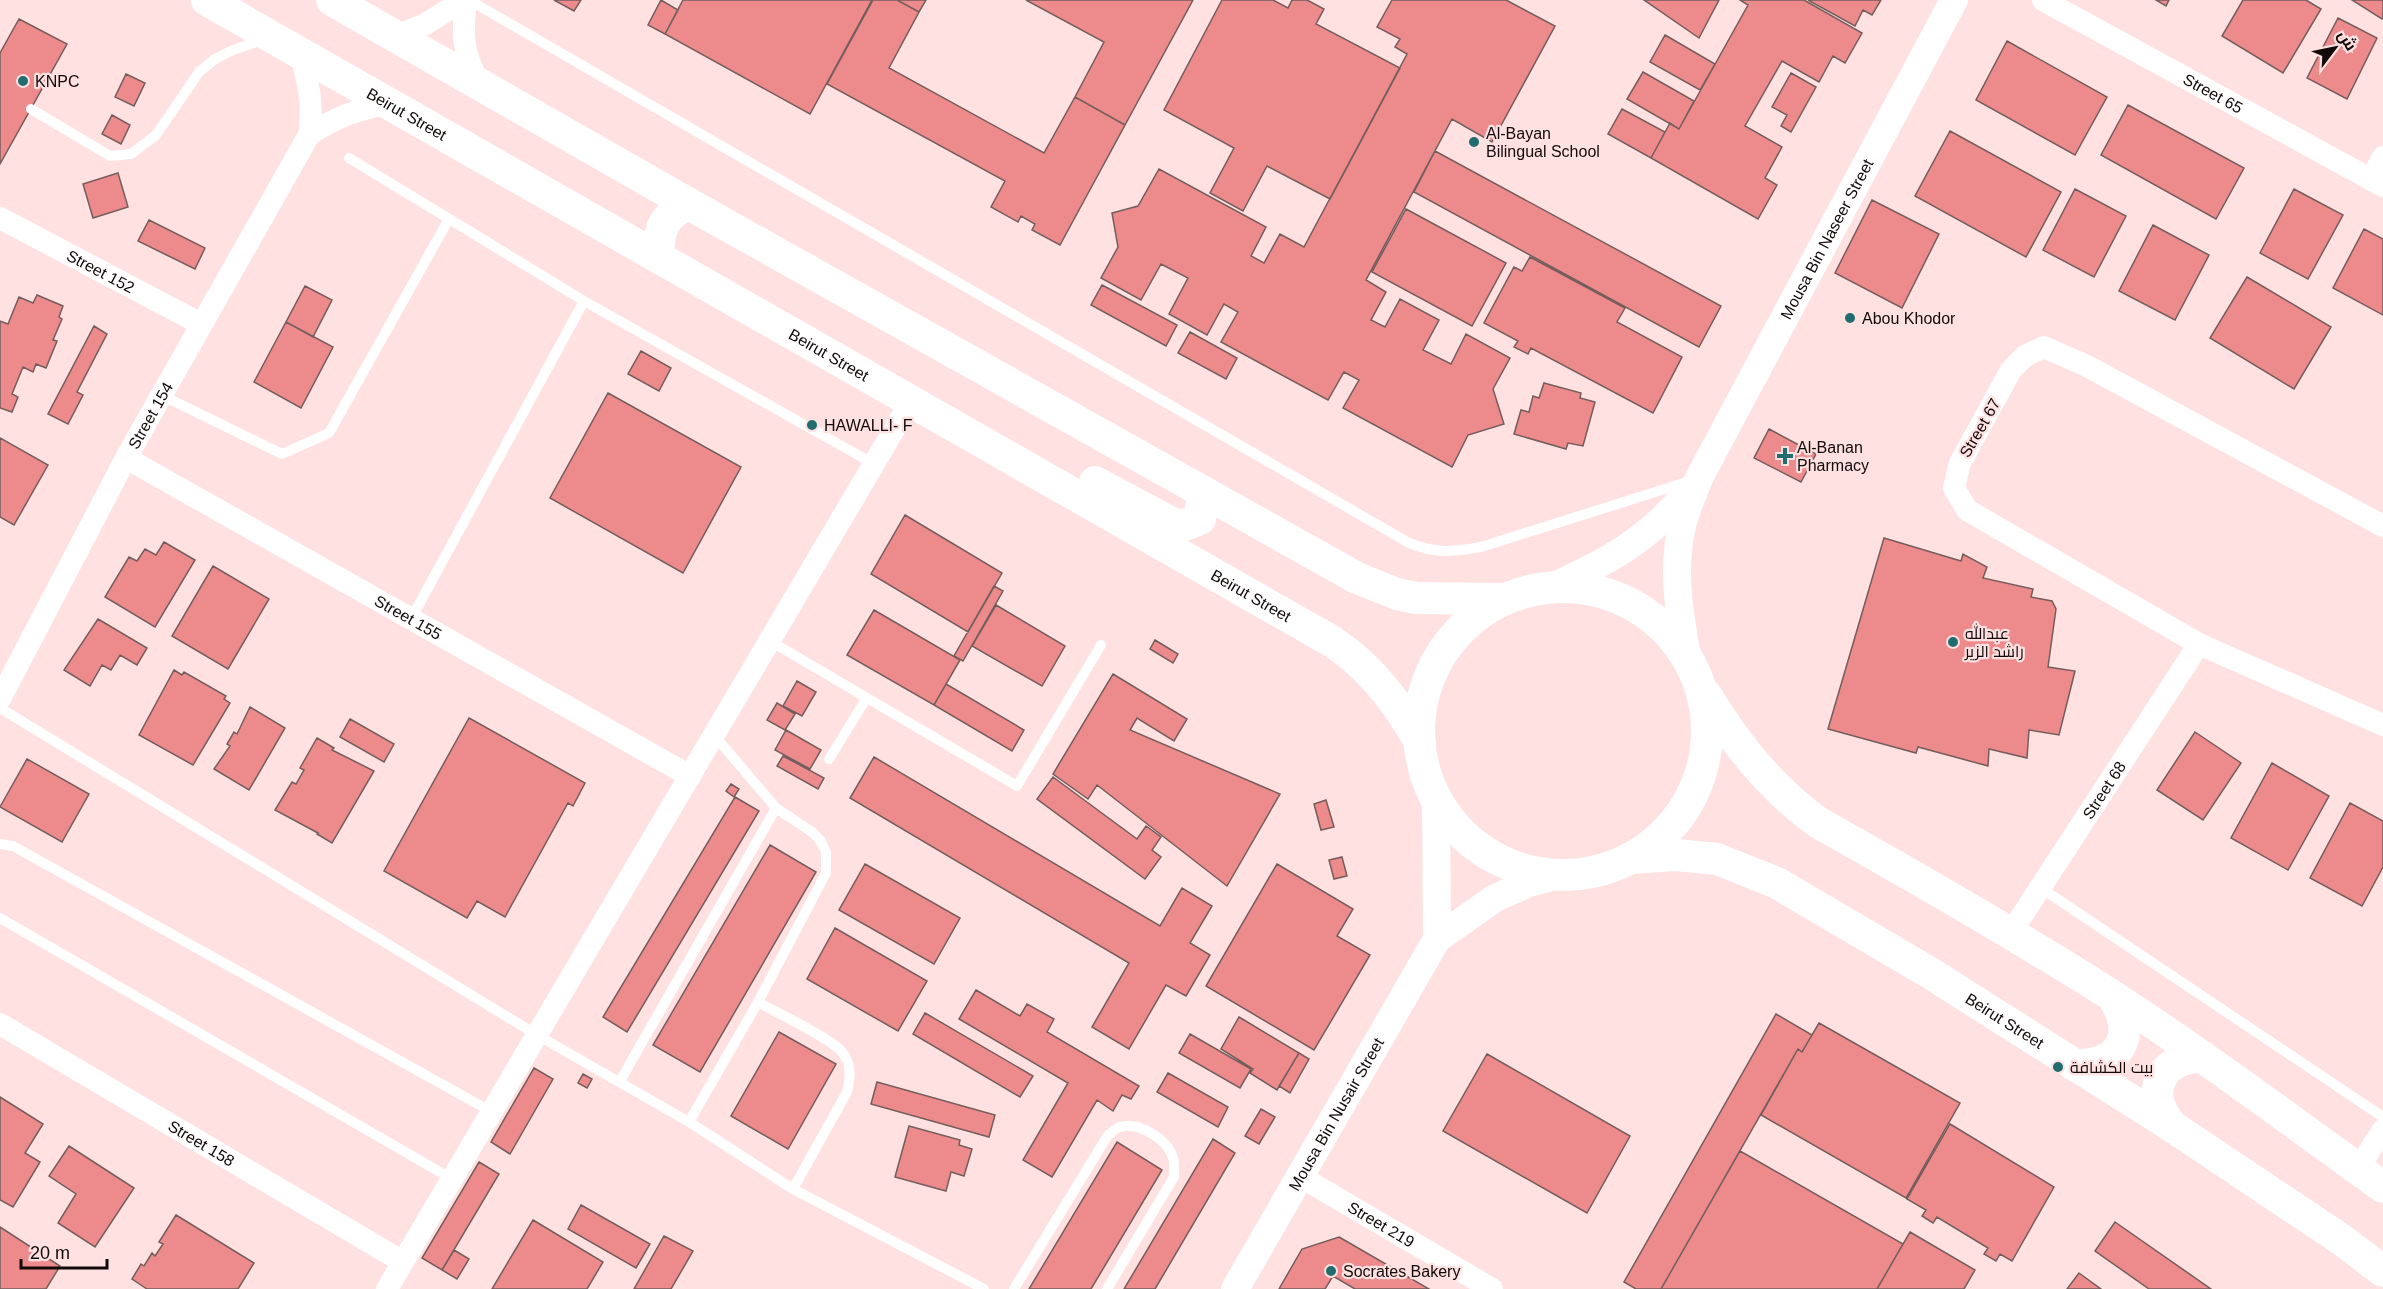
<svg xmlns="http://www.w3.org/2000/svg" width="2383" height="1289" viewBox="0 0 2383 1289" font-family="Helvetica,Cairo,sans-serif">
  <style>
    .building { fill: #ed8a8c; stroke: #755d5c; stroke-width: 1.5 }
    .lines { fill: none; stroke-linecap: round; stroke-linejoin: round }
    .service { stroke: #fff; stroke-width: 10 }
    .minor { stroke: #fff; stroke-width: 22 }
    .tertiary { stroke: #fff; stroke-width: 28 }
    .secondary { stroke: #fff; stroke-width: 32 }
    .poi-dot { fill: #206c6f; stroke: #fee1e0; stroke-width: 2 }
    .labels { text-anchor: middle; dominant-baseline: central; stroke-width: 4.5; stroke-linejoin: round; paint-order: stroke }
    .poi-label { font-size: 16px; fill: #120909; stroke: #fee1e0; text-anchor: start }
    .street-label { font-size: 16px; fill: #120909; stroke: #fee1e0 }
  </style>
  <rect width="100%" height="100%" fill="#fee1e0"/>
  <path class="building" d="M554,0H581L574,11Z
    M661,0L678,10L665,34L648,25Z
    M683,0H872L810,114L665,34Z
    M873,0H897L919,12L889,68L1044,153L1075,97L1125,125L1060,245L1032,230L1035,224L1021,216L1018,222L991,207L1005,181L827,84Z
    M897,0H926L919,12Z
    M1026,0H1193L1125,125L1075,97L1104,42Z
    M1222,0H1273L1288,8L1292,0H1307L1324,9L1316,24L1400,68L1330,199L1267,166L1243,211L1210,193L1234,148L1164,110Z
    M1392,0H1506L1555,26L1492,142L1452,119L1366,280L1386,292L1371,320L1385,327L1400,299L1439,320L1423,350L1451,364L1466,334L1510,358L1493,389L1504,424L1468,435L1452,467L1343,408L1359,380L1344,372L1328,400L1221,342L1238,312L1224,304L1207,335L1169,314L1188,278L1161,264L1141,300L1101,278L1118,247L1112,213L1138,206L1159,169L1266,227L1251,256L1264,263L1280,234L1304,247L1407,54L1395,47L1400,39L1377,27Z
    M1644,0H1719L1699,38Z
    M1740,0H1804L1862,33L1845,63L1833,56L1819,82L1782,61L1745,126L1782,147L1765,178L1777,185L1758,219L1651,158L1670,123L1679,129L1748,5Z
    M1808,0H1881L1872,15L1863,10L1855,26Z
    M2156,0H2169L2166,6Z
    M2243,0H2306L2321,9L2283,73L2222,36Z
    M2352,0H2383V17L2382,19Z
    M2338,18L2377,38L2347,99L2307,78Z
    M19,19L67,44L0,164V53Z
    M1665,35L1715,64L1700,90L1650,62Z
    M2007,41L2107,97L2075,155L1976,100Z
    M1643,72L1694,101L1679,129L1627,99Z
    M1791,73L1816,87L1791,132L1781,126L1787,115L1772,107Z
    M126,74L145,83L134,106L115,97Z
    M2128,105L2244,168L2216,219L2101,155Z
    M1622,109L1665,132L1651,158L1608,134Z
    M112,115L130,125L121,144L102,134Z
    M1950,131L2061,192L2026,257L1915,196Z
    M1435,151L1721,306L1699,347L1414,192Z
    M118,173L128,207L93,218L83,184Z
    M2075,189L2126,216L2094,277L2043,250Z
    M2294,189L2343,215L2308,279L2260,253Z
    M1872,200L1939,234L1902,308L1835,273Z
    M1406,209L1506,263L1472,326L1372,272Z
    M149,220L205,248L195,269L138,241Z
    M2153,225L2209,255L2175,320L2119,291Z
    M2364,229L2383,239V315L2333,288Z
    M1530,257L1625,308L1617,322L1682,357L1653,413L1531,348L1528,354L1514,347L1518,341L1484,323L1514,267L1522,271Z
    M2247,277L2331,327L2294,389L2210,338Z
    M1102,285L1177,325L1166,346L1091,305Z
    M305,286L332,300L313,337L286,322Z
    M37,295L63,306L59,317L62,319L53,340L57,341L46,368L36,364L33,372L23,367L12,394L18,397L12,412L0,408V321L8,324L19,297L33,303Z
    M286,322L333,347L301,408L254,382Z
    M94,326L107,334L77,392L83,395L68,424L48,414Z
    M1190,332L1237,358L1226,379L1178,353Z
    M641,351L671,368L659,391L628,374Z
    M1544,383L1581,393L1580,398L1595,402L1583,446L1568,443L1566,449L1514,434L1521,410L1529,412L1533,396L1539,398Z
    M608,393L741,467L683,573L550,498Z
    M1769,429L1816,454L1801,482L1754,458Z
    M0,438L48,465L14,525L0,517Z
    M905,515L1002,573L968,632L871,574Z
    M1884,538L1961,561L1963,554L1987,567L1983,578L2033,589L2031,597L2052,601L2056,609L2048,667L2075,671L2059,735L2029,730L2027,758L1989,749L1988,766L1918,747L1916,753L1828,729Z
    M164,542L195,560L155,627L105,597L129,557L137,561L145,549L156,555Z
    M213,566L269,599L228,669L172,636Z
    M994,586L1003,591L963,661L954,656Z
    M996,605L1065,646L1042,686L972,646Z
    M874,610L960,660L934,705L847,655Z
    M98,619L147,648L137,665L120,655L111,670L102,665L90,686L64,670Z
    M1155,640L1178,654L1173,663L1150,649Z
    M174,670L182,675L184,672L226,696L224,699L230,703L193,765L139,735Z
    M1113,674L1187,719L1174,741L1137,718L1130,730L1280,794L1227,886L1097,785L1088,799L1053,774Z
    M797,681L816,692L802,716L783,706Z
    M946,684L1024,730L1012,751L934,705Z
    M777,703L795,714L785,730L767,720Z
    M250,707L285,728L249,790L214,769L230,746L227,744L234,732L237,734Z
    M469,718L585,783L573,806L568,803L505,917L477,901L467,918L384,871Z
    M350,719L394,744L384,762L340,737Z
    M786,730L821,750L810,769L775,750Z
    M2195,732L2241,763L2203,820L2157,790Z
    M317,738L334,748L332,750L374,771L332,843L317,834L318,833L275,810L292,782L296,784L304,770L300,768Z
    M783,756L824,778L818,789L777,766Z
    M874,757L1160,926L1182,888L1212,906L1190,943L1210,955L1186,996L1166,985L1129,1049L1092,1027L1129,963L850,798Z
    M27,759L89,794L62,842L0,807Z
    M2272,763L2329,796L2288,870L2231,838Z
    M1053,777L1137,839L1146,826L1161,837L1152,850L1161,857L1145,879L1037,799Z
    M731,784L739,789L734,797L726,791Z
    M735,797L759,811L627,1032L603,1017Z
    M1326,800L1334,827L1321,830L1314,804Z
    M2350,803L2383,821V867L2362,906L2310,878Z
    M770,845L816,872L700,1072L653,1045Z
    M1342,857L1347,876L1334,879L1329,860Z
    M865,864L960,918L934,964L839,910Z
    M1277,864L1353,909L1337,936L1370,955L1314,1050L1206,986Z
    M835,928L927,981L898,1031L807,979Z
    M976,990L1020,1016L1027,1004L1054,1019L1047,1032L1139,1086L1131,1099L1122,1095L1113,1111L1097,1100L1052,1177L1023,1160L1068,1083L959,1019Z
    M925,1013L1033,1076L1020,1097L913,1034Z
    M1776,1014L1812,1035L1802,1052L1798,1049L1661,1289H1636L1624,1282Z
    M1239,1017L1299,1053L1277,1090L1250,1073L1253,1069L1221,1049Z
    M1819,1023L1960,1103L1906,1198L1761,1115L1798,1049L1802,1052Z
    M779,1032L836,1064L788,1149L731,1116Z
    M1190,1034L1251,1069L1240,1088L1179,1053Z
    M1299,1053L1309,1059L1290,1093L1279,1086Z
    M1487,1054L1630,1136L1587,1213L1443,1131Z
    M534,1068L553,1079L510,1154L491,1142Z
    M1168,1073L1228,1107L1218,1127L1157,1092Z
    M583,1074L592,1079L587,1088L578,1083Z
    M877,1082L995,1115L989,1137L871,1104Z
    M0,1097L43,1124L25,1153L40,1162L13,1207L0,1200Z
    M1261,1109L1275,1117L1259,1144L1245,1136Z
    M1950,1124L2054,1187L2012,1261L2000,1254L1996,1261L1984,1254L1988,1248L1937,1217L1933,1223L1922,1216L1926,1210L1907,1199Z
    M909,1126L960,1140L959,1145L972,1149L964,1176L951,1172L946,1191L895,1177Z
    M1213,1139L1235,1153L1155,1289H1124Z
    M1117,1142L1162,1170L1091,1289H1029Z
    M69,1146L134,1188L95,1247L58,1223L76,1194L49,1176Z
    M1740,1151L1903,1244L1877,1289H1661Z
    M479,1162L499,1174L442,1270L422,1258Z
    M581,1205L650,1244L636,1268L568,1229Z
    M176,1215L254,1263L238,1289H147L132,1279L141,1264L144,1266L152,1253L155,1256L163,1244L159,1242Z
    M533,1220L603,1262L587,1289H492Z
    M2115,1222L2211,1289H2149L2095,1251Z
    M0,1227L60,1266L46,1289H0Z
    M1910,1232L1975,1270L1964,1289H1877Z
    M664,1236L693,1251L671,1289H634Z
    M1339,1237L1429,1289H1355L1333,1276L1325,1289H1279L1302,1249Z
    M454,1250L469,1259L457,1279L442,1270Z
    M2079,1273L2101,1289H2067Z"/>
  <g class="lines">
    <path class="service" d="M469,0L1409,543C1437,554 1452,552 1481,547L1687,482
      M31,109L110,156L131,154L156,135L199,72L215,59L233,50L263,40
      M349,158L584,301L874,464
      M161,395L282,454L329,433L449,219
      M411,619L584,301
      M770,641L1017,786L1101,645
      M0,708L537,1035L689,1122L793,1189L984,1289
      M829,759L866,699
      M0,844L13,846L492,1112
      M2041,888L2383,1117
      M0,918L452,1179
      M758,1002C777,1013 831,1038 842,1052C852,1064 851,1078 847,1092L793,1189
      M620,1081L776,808
      M689,1122L758,1002L826,873V852L820,840L812,832L776,808L714,735
      M1014,1289L1108,1135C1111,1133 1116,1128 1120,1127C1139,1121 1168,1140 1173,1158C1175,1163 1174,1171 1174,1177L1107,1289"/>
    <g class="minor">
      <path d="M466,0C462,35 462,53 480,84"/>
      <path id="s1" d="M2043,0L2383,186"/>
      <path d="M395,36L424,25L464,0"/>
      <path d="M309,135C337,116 357,110 390,103"/>
      <path d="M2371,179L2383,157"/>
      <path id="s2" d="M0,218L201,324"/>
      <path id="s3" d="M126,458L690,776"/>
      <path d="M2383,526L2087,366L2044,347L2025,356L2011,370L1960,463L1954,488L1967,510L2199,644L2383,725"/>
      <path id="s4" d="M0,699L126,458L309,135C314,106 308,81 300,52"/>
      <path id="s5" d="M2010,934L2199,644"/>
      <path id="s6" d="M0,1024L403,1262"/>
      <path d="M2358,1169L2383,1130"/>
      <path id="s7" d="M1301,1177L1492,1289"/>
      <path d="M387,1289L911,401"/>
    </g>
    <g class="tertiary">
      <path d="M1552,587C1607,562 1650,539 1688,491"/>
      <path id="s8" d="M1687,657C1680,615 1672,574 1681,531C1684,513 1693,495 1699,478L1954,0"/>
      <path d="M1436,796L1437,939"/>
      <path id="s9" d="M1235,1289L1437,939L1495,898L1529,883L1559,875"/>
    </g>
    <g class="secondary">
      <path id="s10" d="M207,0L1333,642C1371,667 1398,703 1420,742"/>
      <path d="M332,0L689,204L1357,578L1397,594L1416,598L1505,599"/>
      <path d="M658,257C659,229 662,216 689,204"/>
      <path d="M1095,482L1179,527L1200,519L1203,492"/>
      <circle cx="1563" cy="731" r="144"/>
      <path d="M1706,695C1736,745 1771,789 1819,823C1910,874 2000,926 2089,981C2190,1045 2286,1117 2383,1187"/>
      <path id="s11" d="M1631,858L1676,855L1717,859L1777,883L1930,973L2173,1127L2342,1240L2383,1271"/>
      <path d="M2074,1065C2118,1067 2138,1037 2114,999"/>
      <path d="M2173,1127C2142,1095 2160,1056 2203,1057"/>
    </g>
  </g>
  <g class="poi-dot">
    <circle cx="23" cy="81" r="6"/>
    <circle cx="1474" cy="142" r="6"/>
    <circle cx="1850" cy="318" r="6"/>
    <circle cx="812" cy="425" r="6"/>
    <path d="M1782 447h6v6h6v6h-6v6h-6v-6h-6v-6h6z"/>
    <circle cx="1953" cy="642" r="6"/>
    <circle cx="2058" cy="1067" r="6"/>
    <circle cx="1331" cy="1271" r="6"/>
  </g>
  <g class="labels">
    <g class="poi-label">
      <text x="35" y="81">KNPC</text>
      <text x="1486" y="133">Al-Bayan<tspan x="1486" dy="18">Bilingual School</tspan></text>
      <text x="1862" y="318">Abou Khodor</text>
      <text x="824" y="425">HAWALLI- F</text>
      <text x="1797" y="447">Al-Banan<tspan x="1797" dy="18">Pharmacy</tspan></text>
      <text x="1965" y="633">عبدالله<tspan x="1965" dy="18">راشد الزير</tspan></text>
      <text x="2070" y="1067">بيت الكشافة</text>
      <text x="1343" y="1271">Socrates Bakery</text>
    </g>
    <g class="street-label">
      <text stroke="none"><textPath href="#s1" startOffset="194">Street 65</textPath></text>
      <text stroke="none"><textPath href="#s10" startOffset="230">Beirut Street</textPath></text>
      <text stroke="none"><textPath href="#s8" startOffset="454">Mousa Bin Naseer Street</textPath></text>
      <text stroke="none"><textPath href="#s2" startOffset="114">Street 152</textPath></text>
      <text stroke="none"><textPath href="#s10" startOffset="716">Beirut Street</textPath></text>
      <text stroke="none"><textPath href="#s4" startOffset="321">Street 154</textPath></text>
      <text transform="translate(1980 428) rotate(-60)">Street 67</text>
      <text stroke="none"><textPath href="#s10" startOffset="1202">Beirut Street</textPath></text>
      <text stroke="none"><textPath href="#s3" startOffset="324">Street 155</textPath></text>
      <text stroke="none"><textPath href="#s5" startOffset="172">Street 68</textPath></text>
      <text stroke="none"><textPath href="#s11" startOffset="417">Beirut Street</textPath></text>
      <text stroke="none"><textPath href="#s9" startOffset="202">Mousa Bin Nusair Street</textPath></text>
      <text stroke="none"><textPath href="#s6" startOffset="234">Street 158</textPath></text>
      <text stroke="none"><textPath href="#s7" startOffset="93">Street 219</textPath></text>
    </g>
  </g>
  <g transform="translate(2335 48) rotate(58)" stroke="#fee1e0" stroke-width="4.5" paint-order="stroke">
  <path d="M0-4.5L10 22L0 15L-10 22Z" fill="#120909"/>
  <text y="-9" font-size="16" font-weight="bold" text-anchor="middle" fill="#120909">ش</text>
  </g>
  <path d="M21 1259v9h86v-9" fill="none" stroke="#120909" stroke-width="3"/>
  <text x="30" y="1259" font-size="18" fill="#120909" stroke="#fee1e0" stroke-width="4.5" paint-order="stroke">20 m</text>
</svg>
